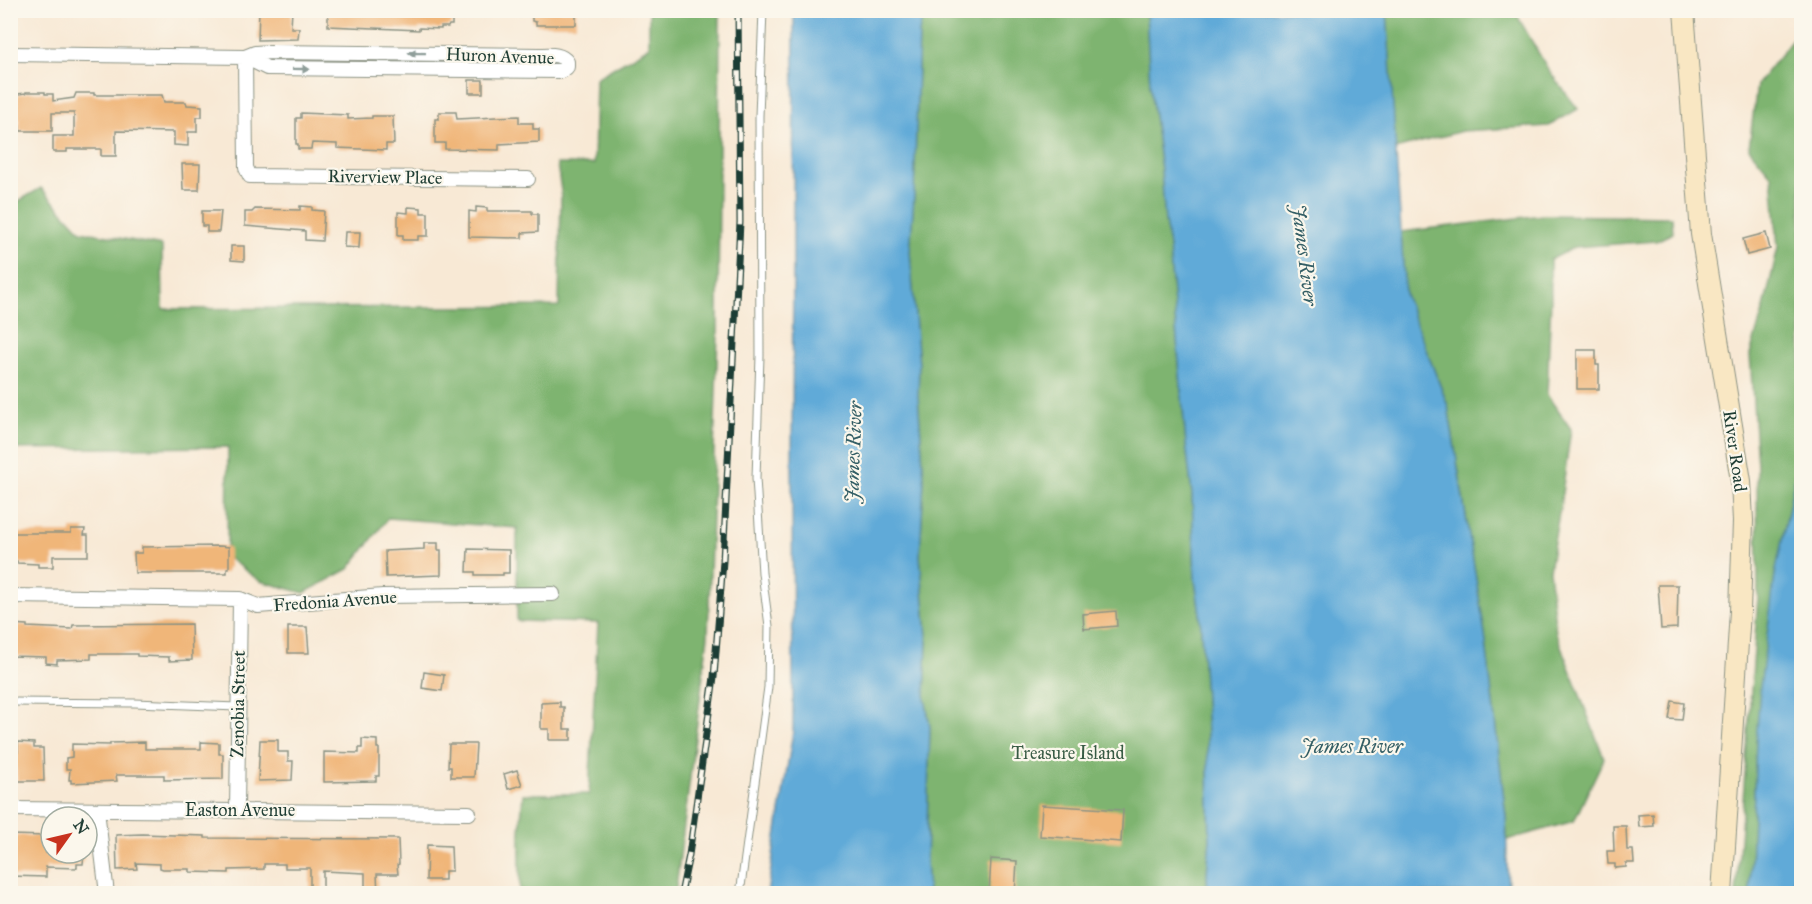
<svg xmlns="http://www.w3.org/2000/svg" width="1812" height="904" viewBox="0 0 1812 904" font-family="'IM FELL Great Primer',serif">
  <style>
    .forest { fill: #7eb470; stroke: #4e7852; stroke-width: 1.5 }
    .water { fill: #61aad8; stroke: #407486; stroke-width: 1.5 }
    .building { fill: #f0b679 }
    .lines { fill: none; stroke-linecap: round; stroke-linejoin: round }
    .lane-casing { stroke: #8c9384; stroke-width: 9 }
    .street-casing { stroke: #8c9384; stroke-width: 16 }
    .secondary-casing { stroke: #8c9384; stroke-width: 22 }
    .lane { stroke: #fff; stroke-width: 7 }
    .street { stroke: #fff; stroke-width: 14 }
    .secondary { stroke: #f9e7c3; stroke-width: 20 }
    .rail-casing { stroke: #1f3d34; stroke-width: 7 }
    .rail { stroke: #fbf7ec; stroke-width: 4.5; stroke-dasharray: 14; stroke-linecap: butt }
    .oneway { fill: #8f9e9a }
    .labels { text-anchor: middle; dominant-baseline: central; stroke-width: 4.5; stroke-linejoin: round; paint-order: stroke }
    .street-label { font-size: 18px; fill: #1f3d34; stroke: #fbf7ec }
    .park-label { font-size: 18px; fill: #385b44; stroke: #fbf7ec }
    .water-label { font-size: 20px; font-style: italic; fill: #335e65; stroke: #fbf7ec }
  </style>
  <rect width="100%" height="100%" fill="#fbf7ec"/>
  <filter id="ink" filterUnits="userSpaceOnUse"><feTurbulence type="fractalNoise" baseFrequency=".0167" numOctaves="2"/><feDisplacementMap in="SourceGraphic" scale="12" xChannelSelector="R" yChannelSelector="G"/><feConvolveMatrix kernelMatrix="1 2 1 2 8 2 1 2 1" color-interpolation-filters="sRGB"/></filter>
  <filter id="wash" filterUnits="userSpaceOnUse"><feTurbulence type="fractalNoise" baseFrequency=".008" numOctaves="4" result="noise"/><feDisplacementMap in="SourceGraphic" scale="24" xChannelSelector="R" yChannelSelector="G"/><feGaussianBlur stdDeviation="1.35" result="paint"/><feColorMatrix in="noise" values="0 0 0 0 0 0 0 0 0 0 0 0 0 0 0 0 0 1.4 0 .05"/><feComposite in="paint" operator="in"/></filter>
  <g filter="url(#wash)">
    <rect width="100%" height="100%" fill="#f8e9d5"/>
    <path class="forest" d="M649,11H720L718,332L708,636L676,888L675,893H520V832L523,794H589L598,623L517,621V528L388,518L349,569L304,593L260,581L227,557L228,447L11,449L10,206L41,188L81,231L162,246L163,309L559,306L561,191L557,164H594L596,78L649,47Z
      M924,11H1146L1150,84L1161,169L1165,221L1169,246L1186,444L1192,494L1195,580L1200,613L1207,733L1210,839L1207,874L1208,893H928L926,861L930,727L925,698L927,637L920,556L924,479L918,396L919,366L910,252L914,196L919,32Z
      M1387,11H1517L1518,17L1549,71L1578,109L1549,126L1462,131L1395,149Z
      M1801,11V448L1775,575L1756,744L1750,893L1736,894L1758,596L1757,466L1750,354L1764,308L1778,247L1772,176L1749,148L1757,84L1800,30Z
      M1543,215L1672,217L1673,233L1656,241L1575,247L1550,260L1551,299L1547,395L1571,429L1560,508L1549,570L1556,633L1604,758L1574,821L1507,840L1506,817L1485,634L1448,406L1405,295L1401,232Z
      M1801,781V893L1792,894L1797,859Z"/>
    <path class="water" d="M794,11H924L919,32L914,196L910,252L919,366L918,396L924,479L920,556L927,637L925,698L930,727L926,861L928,893H767L793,731L792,472Z
      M1146,11H1387L1405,295L1448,406L1485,634L1506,817L1508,893H1208L1207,874L1210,839L1207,733L1200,613L1195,580L1192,494L1186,444L1169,246L1165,221L1161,169L1150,84Z
      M1801,448L1802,781L1797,859L1792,893H1750L1756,744L1760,688L1775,575Z"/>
    <g id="blocks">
      <path class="building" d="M259,10H292L291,28H299L298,39L258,40Z
        M328,10H452V25H449L448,27H441V29L419,28V30L328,26Z
        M532,10H576V25H536V22L532,21Z
        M469,80H483V93H469Z
        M26,92H45V94H53V101L74,98L76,93H94V95H162L164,102H186L187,105L202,106V117H197V132H188V146L174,145V132L116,131V156H101V149H67V152H53V136H74V113H52V131H20L17,99L18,94L26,93Z
        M439,112H456L457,119L519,116V123H533V129H539V142L499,144V150L445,149V143H435V119H439Z
        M301,113L348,115V119L372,118V116H393L394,144H386V150L337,148V144L312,143L311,149H298V144H296V118H301Z
        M182,164H200L199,190H183Z
        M300,206L312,207V210L324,211L322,241L305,240V231L245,226V212H252L255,209L300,210Z
        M408,207L421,208V213H428V236H418V240H403V235H398V212L408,213Z
        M476,207L487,208V211H532V214H538V232L522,233V238L469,237V211L476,212Z
        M202,211H221L219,232H207V226H202Z
        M345,232H360L359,248L344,247Z
        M1766,233L1770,249L1747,255L1743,239Z
        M231,246H244V261L231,260Z
        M1577,350H1596V365H1599V389H1577Z
        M71,529H85L84,535H88V556H53V567H38V564L17,563V561H11V533H71Z
        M424,543H438V550H441V575L386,577L385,551L424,549Z
        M220,546L229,547V568H227V573H135L134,553H142V547Z
        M468,549L509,550V573H503V575H475V572H467Z
        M1658,585H1678L1677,628L1661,629Z
        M1116,611L1117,626L1084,629L1083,614Z
        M10,624L27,625V627L72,629L73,625L191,624L192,660L169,661V657L137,656V654H91V659L57,660V664L46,663V657L10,656Z
        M288,627H307L309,653H288Z
        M424,672L444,675L442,691L422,688Z
        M1672,701L1684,703L1682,720L1669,719Z
        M560,702V707H564V729H571V740H549V729H541V703Z
        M362,739L377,740V748H379V776H376V781L324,782V752L359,753V748H362Z
        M260,740H278V752H288V761H293L292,780L258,781Z
        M18,742L34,743V748H43L44,781H17L14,754L18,752Z
        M145,742V749H201V742L219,743V754H223V779L164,780V775H116L117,781L71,783V780H69L70,769H66V758L72,757V744L110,745V743Z
        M449,744H476L474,777H451V767H448Z
        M517,770L522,785L508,789L504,774Z
        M1042,805L1123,810L1121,842L1040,836Z
        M1653,814L1654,826L1639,827L1638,815Z
        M1613,826H1626L1627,850H1633L1634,863H1626V867L1615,868V864H1608L1607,851H1614Z
        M142,834L205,836V838L398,839L399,864L397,865L398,874H377L378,894H365V873L323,871V894H310V868H285V864H264V869L229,870V873L190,872V869H163L160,868V864L136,863L137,869L117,870L116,835Z
        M10,835L47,836L46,853H84L83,864H77V868L46,867V877L10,876Z
        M427,845L451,846L452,871H445V880H426Z
        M991,859L1017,861L1015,894H989Z"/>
    </g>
  </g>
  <g filter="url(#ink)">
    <use href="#blocks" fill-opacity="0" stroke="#8c9384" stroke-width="1.5"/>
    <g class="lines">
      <g class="lane-casing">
        <path id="lane" d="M10,702L135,703L237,707
          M740,894L768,687L769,626L762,573L756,478L760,356L759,116L763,10"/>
      </g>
      <g class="street-casing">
        <path id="street" d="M10,54L245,57L255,53L270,52L539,55C549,55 561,53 567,62V67L562,71L267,68L245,57
          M245,57L246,168L250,176L528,179
          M10,596L240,599L258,606L383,596L553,594
          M10,809L469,813
          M97,810L107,894
          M237,810L240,599"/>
      </g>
      <g class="secondary-casing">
        <path id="secondary" d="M1684,10L1701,234L1741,481L1743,521L1740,611L1722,894"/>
      </g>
      <use href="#lane" class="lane"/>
      <use href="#street" class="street"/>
      <use href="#secondary" class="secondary"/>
      <g class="rail-casing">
        <path id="rail" d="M681,894L689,855L714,677L723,561L740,222L738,10"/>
      </g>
      <use href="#rail" class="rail"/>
    </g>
    <defs><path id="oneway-solid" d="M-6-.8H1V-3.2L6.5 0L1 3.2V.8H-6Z" transform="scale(1.5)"/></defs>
    <g class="oneway">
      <use href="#oneway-solid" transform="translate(417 53) rotate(-179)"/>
      <use href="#oneway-solid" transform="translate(301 69) rotate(1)"/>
    </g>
  </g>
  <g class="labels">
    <g class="street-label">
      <text transform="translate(500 56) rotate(2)">Huron Avenue</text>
      <text transform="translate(385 177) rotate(1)">Riverview Place</text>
      <text transform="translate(1735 451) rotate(82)">River Road</text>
      <text transform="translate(335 601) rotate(-4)">Fredonia Avenue</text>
      <text transform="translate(238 704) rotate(-89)">Zenobia Street</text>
      <text x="240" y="810">Easton Avenue</text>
    </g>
    <g class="park-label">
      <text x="1068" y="753">Treasure Island</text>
    </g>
    <g class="water-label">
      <text transform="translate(1305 255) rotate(83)">James River</text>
      <text transform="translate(853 452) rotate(-88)">James River</text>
      <text x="1352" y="746">James River</text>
    </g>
  </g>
  <rect width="1812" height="904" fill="none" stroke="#fbf7ec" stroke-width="36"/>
  <g transform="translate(69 835) rotate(56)"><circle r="28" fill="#fbf7ec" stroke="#a3ada2" stroke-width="1.5"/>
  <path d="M0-4.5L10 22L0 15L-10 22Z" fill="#c8321e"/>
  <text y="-9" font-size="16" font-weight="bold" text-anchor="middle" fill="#1f3d34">N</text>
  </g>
</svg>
